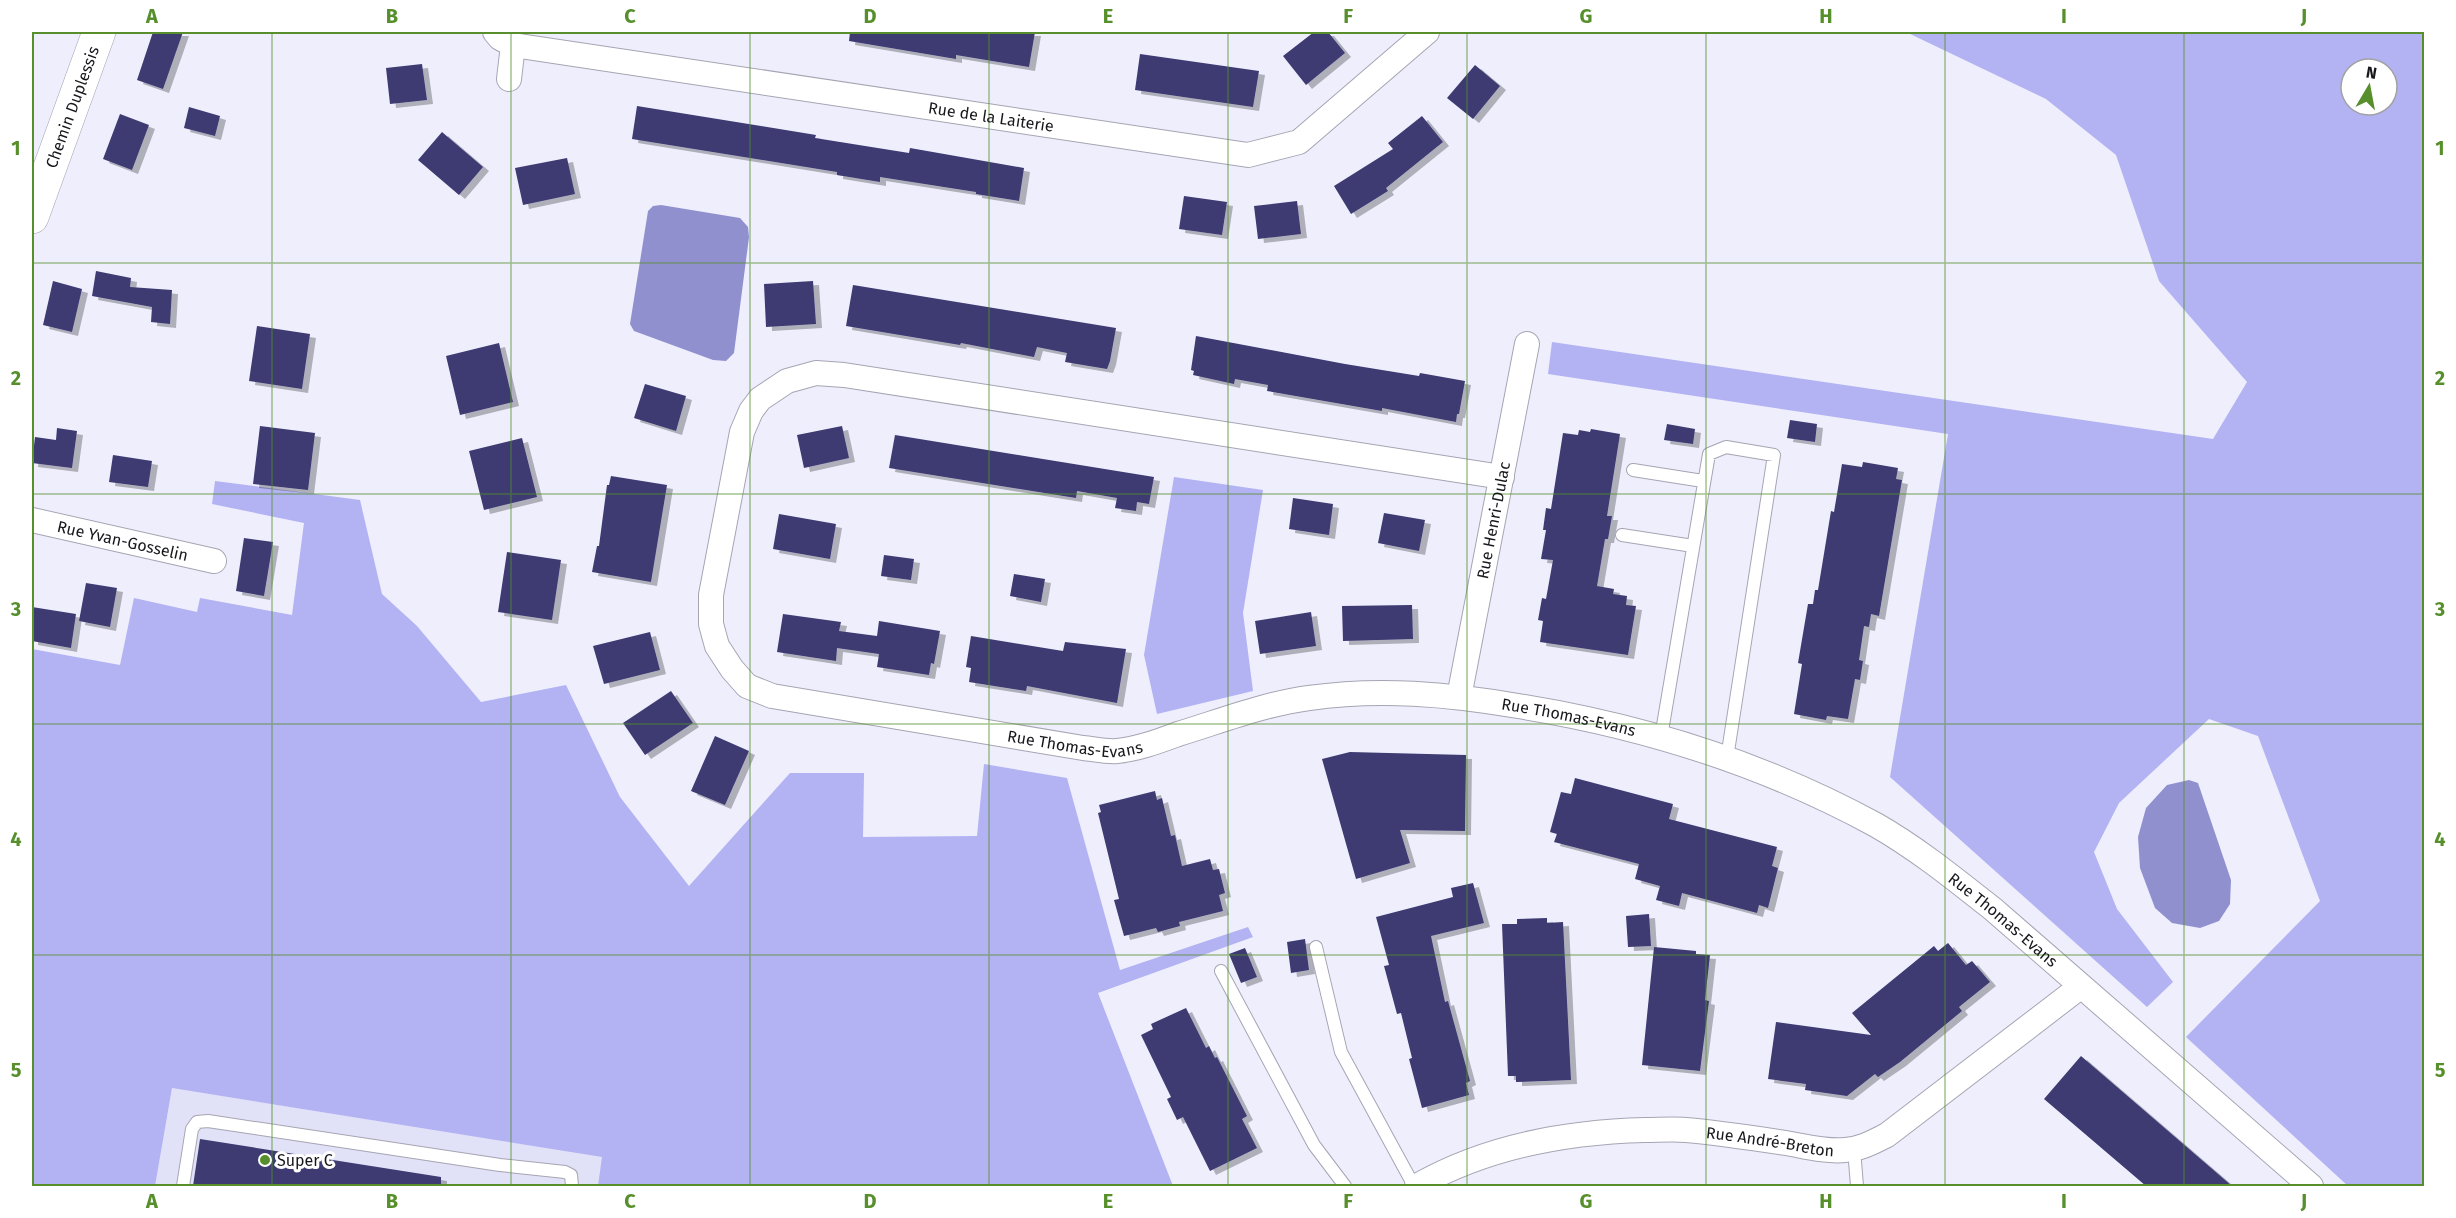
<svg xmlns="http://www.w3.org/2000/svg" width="2456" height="1218" viewBox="0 0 2456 1218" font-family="'Fira Sans',sans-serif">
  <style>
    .built { fill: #e1e1f7 }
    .forest { fill: #b3b2f3; fill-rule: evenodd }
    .water { fill: #9190cf }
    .building { fill: #3d3a71; filter: url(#shadow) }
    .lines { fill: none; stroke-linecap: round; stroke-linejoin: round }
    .lane-casing { stroke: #a5a5b3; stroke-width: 14 }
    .street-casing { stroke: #a5a5b3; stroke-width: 26 }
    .secondary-casing { stroke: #a5a5b3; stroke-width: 34 }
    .lane { stroke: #fff; stroke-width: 12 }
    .street { stroke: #fff; stroke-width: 24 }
    .secondary { stroke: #fff; stroke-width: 33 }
    .grid { fill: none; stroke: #568f2b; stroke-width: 1.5; stroke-opacity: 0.55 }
    .poi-dot { fill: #568f2b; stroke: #fff; stroke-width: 2 }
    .labels { text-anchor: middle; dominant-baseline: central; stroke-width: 6; stroke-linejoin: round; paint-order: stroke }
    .street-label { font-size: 16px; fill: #17171c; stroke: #fff }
    .poi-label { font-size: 16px; fill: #17171c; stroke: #fff; text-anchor: start }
    .neatline { fill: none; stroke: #568f2b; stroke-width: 2 }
    .grid-label { font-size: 20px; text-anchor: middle; font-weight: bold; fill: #568f2b }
  </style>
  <defs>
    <filter id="shadow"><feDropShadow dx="6" dy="4" stdDeviation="0" flood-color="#0004"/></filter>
  </defs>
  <rect width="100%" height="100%" fill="#eeeefd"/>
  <path class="built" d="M172,1088L603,1157L598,1186H155Z"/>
  <path class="forest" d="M1906,32H2424V1183L2419,1186H2348L2186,1037L2320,901L2258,736L2209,719L2119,803L2094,852L2117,909L2173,982L2147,1007L1890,777L1948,434L1548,374L1552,342L2213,439L2247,382L2159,281L2116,155L2046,99ZM2351,69H2387V105H2351Z
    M1174,477L1263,490L1243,613L1253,691L1157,714L1144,655Z
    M215,481L360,500L382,594L417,626L481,702L566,685L620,797L689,886L790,773H864L863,837L977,836L984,764L1067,778L1120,970L1248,927L1253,937L1098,993L1173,1186H598L602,1157L172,1088L155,1186H32V649L120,665L134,598L197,612L200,598L292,615L304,523L212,504Z"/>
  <path class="water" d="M661,205L740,218L748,227L749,237L734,353L726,361L713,360L634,331L630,324L648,211L653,206Z
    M2189,780L2198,783L2231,880L2230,904L2219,921L2200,928L2172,923L2155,908L2140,868L2138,837L2146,808L2167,785Z"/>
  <path class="building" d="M153,32H183L163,89L137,80Z
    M850,32H1035L1029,67L956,55V59L849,41Z
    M1314,32H1328L1345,53L1306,85L1283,56Z
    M1140,54L1259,71L1253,107L1135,90Z
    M422,64L427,100L390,104L386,68Z
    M1475,65L1500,86L1473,119L1447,98Z
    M637,106L816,135L815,138L909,153L910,148L1024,168L1019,201L976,194V192L880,177V182L837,175V172L632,139Z
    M189,107L220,116L215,136L184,128Z
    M120,114L149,125L132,170L103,159Z
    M1422,116L1443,142L1386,188L1388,191L1351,214L1334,186L1393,149L1388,143Z
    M442,132L483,167L459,195L418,160Z
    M567,158L575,194L523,205L515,168Z
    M1184,196L1227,202L1222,235L1179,229Z
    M1297,201L1301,234L1258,239L1254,206Z
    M96,271L131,278L130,287L172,290L170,324L151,322L152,307L92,296Z
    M53,281L82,289L72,332L43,325Z
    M813,281L816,324L766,327L764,284Z
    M853,285L1116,328L1110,361L1107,369L1065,362L1067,353L1037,347L1034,357L961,343L960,345L846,326Z
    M257,326L310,334L302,389L249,381Z
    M1196,336L1345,364L1419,376L1420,373L1465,381L1459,414H1457L1456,422L1382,408V411L1267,391L1268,385L1235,379L1234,384L1193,375L1194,371L1191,370Z
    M499,343L513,402L460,415L446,356Z
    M645,384L686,396L676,431L634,418Z
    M1790,420L1817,424L1815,442L1787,438Z
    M1667,424L1695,429L1693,444L1664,440Z
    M260,426L315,433L308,490L253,484Z
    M842,426L849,458L804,468L797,435Z
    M57,428L77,431L72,468L32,463L35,437L56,440Z
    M1591,429L1620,434L1607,516H1612L1608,539H1605L1597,586L1614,589L1613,594L1627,596L1626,605L1636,606L1628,655L1540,642L1543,621L1538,620L1542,598L1546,599L1553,560L1541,559L1546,530H1543L1546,508L1551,509L1563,433L1578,435L1579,430L1590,432Z
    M895,435L1154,477L1149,504L1137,502L1136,511L1115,508L1117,498L1077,491L1076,498L889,468Z
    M522,438L537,497L484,510L469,451Z
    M113,455L152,461L148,487L109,482Z
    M1863,462L1898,468L1896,479L1902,480L1879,616L1871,614L1869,627L1864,626L1859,660L1863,661L1860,680L1855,679L1848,719L1827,716L1826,720L1794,714L1802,664L1798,663L1808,604H1813L1815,590H1818L1831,511L1834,512L1842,464L1862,467Z
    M611,476L667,485L651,582L592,572L597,546H599L607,485H609Z
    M1293,498L1333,504L1329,535L1289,529Z
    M1384,513L1425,520L1419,551L1378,543Z
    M779,514L836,524L830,559L773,549Z
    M244,538L273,542L264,596L236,591Z
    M507,552L561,560L552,620L498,612Z
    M884,555L914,559L911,580L881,576Z
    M1014,574L1045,579L1041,602L1010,596Z
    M86,583L117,588L110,627L79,621Z
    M1412,605L1413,639L1343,641L1342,606Z
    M32,607L76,614L71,648L32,641Z
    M1311,612L1316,646L1260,654L1255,621Z
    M783,614L841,622L839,631L877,636L879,621L940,631L934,664L931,663L929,675L877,667L879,654L837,648L836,661L777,652Z
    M650,632L660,670L604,684L593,646Z
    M971,636L1063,651L1065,642L1126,649L1117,703L1027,686L1026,691L969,682L971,668L966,667Z
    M671,691L693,723L645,755L623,723Z
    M715,736L749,751L725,805L691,791Z
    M1350,752L1466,755L1465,831L1400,830L1410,863L1356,879L1322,759Z
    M1575,778L1673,804L1669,819L1777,847L1772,866L1778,868L1768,908L1759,905L1757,913L1682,893L1679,906L1656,900L1660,886L1635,879L1639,864L1554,842L1557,834L1550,832L1561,792L1571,794Z
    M1155,791L1157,800L1162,798L1171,836L1175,835L1182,866L1210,859L1213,870L1219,869L1225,893L1219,895L1223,911L1179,922L1180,926L1158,932L1156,928L1124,936L1114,900L1119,899L1098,813L1101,812L1099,805Z
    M1473,883L1484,923L1431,936L1445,1002L1448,1001L1470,1081L1466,1083L1469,1095L1422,1108L1409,1059L1412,1058L1401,1013L1397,1014L1384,966L1389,965L1376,917L1453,897L1451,888Z
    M1649,914L1651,946L1628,947L1626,916Z
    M1547,918V923L1563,922L1571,1080L1516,1082V1076H1508L1502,924H1517V919Z
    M1305,939L1309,970L1291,973L1287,942Z
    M1948,943L1966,965L1972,961L1990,982L1959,1007L1962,1011L1900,1062L1878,1077L1875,1074L1847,1096L1805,1090L1806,1084L1768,1079L1776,1022L1871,1035L1852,1013L1934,946L1938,951Z
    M1654,947L1696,951V954L1710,955L1705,1000L1709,1001L1700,1071L1642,1065Z
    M1245,948L1257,977L1241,983L1229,954Z
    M1186,1008L1206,1048L1209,1046L1215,1058L1217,1057L1247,1116L1242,1119L1257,1148L1210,1171L1183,1117L1177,1120L1167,1099L1171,1097L1141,1035L1153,1029L1151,1024Z
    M2081,1056L2232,1186H2146L2044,1099Z
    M200,1139L441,1177V1186H193Z"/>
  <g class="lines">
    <g class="lane-casing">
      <path id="lane" d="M1633,470L1703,481
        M1622,535L1693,546
        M1661,737L1709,454L1726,447L1774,455L1727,758
        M1316,947L1341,1052L1414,1186
        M1221,971L1314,1145L1345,1186
        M1854,1149L1857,1186
        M183,1186L192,1129L197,1122L208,1121L500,1165L565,1172L571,1175L572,1186"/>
    </g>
    <g class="street-casing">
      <g id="street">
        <path id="s1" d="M495,32L500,38L513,45L1248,155L1299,142L1427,32"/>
        <path d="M509,79L513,45"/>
        <path id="s2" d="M1502,477L844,375L816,373L787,381L760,399L751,411L742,432L711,595V624L717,646L732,669L747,686L772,696L1083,748C1094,749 1106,752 1117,751C1138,749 1159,741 1178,734C1221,721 1264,704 1309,698C1379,688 1448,694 1518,706C1643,726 1764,764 1876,825C1918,849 1956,880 1994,910L2311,1186"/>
        <path id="s3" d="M32,520L214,561"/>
        <path id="s4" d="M1459,697L1527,344"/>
        <path id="s5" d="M1417,1186C1485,1147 1566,1132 1645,1130C1658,1130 1673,1129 1686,1130C1720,1133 1753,1138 1786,1143C1804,1146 1826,1152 1845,1150C1861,1149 1873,1142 1887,1135L2080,987"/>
      </g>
    </g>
    <g class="secondary-casing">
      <g id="secondary">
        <path id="s6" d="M32,217L99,32"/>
      </g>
    </g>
    <use href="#lane" class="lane"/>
    <use href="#street" class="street"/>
    <use href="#secondary" class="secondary"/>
  </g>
  <path class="grid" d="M272,32V1186M511,32V1186M750,32V1186M989,32V1186M1228,32V1186M1467,32V1186M1706,32V1186M1945,32V1186M2184,32V1186M32,263H2424M32,494H2424M32,724H2424M32,955H2424"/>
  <circle class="poi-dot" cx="265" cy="1160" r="6"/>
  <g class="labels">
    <g class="street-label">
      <text stroke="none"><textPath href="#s6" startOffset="117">Chemin Duplessis</textPath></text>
      <text stroke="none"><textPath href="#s1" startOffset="506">Rue de la Laiterie</textPath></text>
      <text stroke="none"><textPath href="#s4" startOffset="180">Rue Henri-Dulac</textPath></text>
      <text stroke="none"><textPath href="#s3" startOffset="93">Rue Yvan-Gosselin</textPath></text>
      <text stroke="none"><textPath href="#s2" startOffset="1900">Rue Thomas-Evans</textPath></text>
      <text stroke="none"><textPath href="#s2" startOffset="1396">Rue Thomas-Evans</textPath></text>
      <text stroke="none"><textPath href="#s2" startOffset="2386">Rue Thomas-Evans</textPath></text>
      <text stroke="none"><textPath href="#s5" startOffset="363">Rue André-Breton</textPath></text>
    </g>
    <g class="poi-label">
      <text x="277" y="1160">Super C</text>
    </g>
  </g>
  <rect width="2456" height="1218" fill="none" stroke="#ffffff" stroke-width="66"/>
  <g transform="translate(2369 87) rotate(10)"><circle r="28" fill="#ffffff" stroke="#a2a2a4" stroke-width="1.5"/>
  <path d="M0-4.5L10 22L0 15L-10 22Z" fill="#568f2b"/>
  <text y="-9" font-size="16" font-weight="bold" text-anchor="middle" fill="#17171c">N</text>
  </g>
  <rect x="33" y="33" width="2390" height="1152" class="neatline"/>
  <g class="grid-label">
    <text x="152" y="23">A</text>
    <text x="392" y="23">B</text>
    <text x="630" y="23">C</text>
    <text x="870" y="23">D</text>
    <text x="1108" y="23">E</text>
    <text x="1348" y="23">F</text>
    <text x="1586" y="23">G</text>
    <text x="1826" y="23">H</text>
    <text x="2064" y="23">I</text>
    <text x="2304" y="23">J</text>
    <text x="16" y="155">1</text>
    <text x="2440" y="155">1</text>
    <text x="16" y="385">2</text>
    <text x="2440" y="385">2</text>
    <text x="16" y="616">3</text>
    <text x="2440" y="616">3</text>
    <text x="16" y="846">4</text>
    <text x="2440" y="846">4</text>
    <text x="16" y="1077">5</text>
    <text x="2440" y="1077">5</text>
    <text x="152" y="1208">A</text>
    <text x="392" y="1208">B</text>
    <text x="630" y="1208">C</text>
    <text x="870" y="1208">D</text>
    <text x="1108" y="1208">E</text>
    <text x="1348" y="1208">F</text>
    <text x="1586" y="1208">G</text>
    <text x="1826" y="1208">H</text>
    <text x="2064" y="1208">I</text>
    <text x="2304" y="1208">J</text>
  </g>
</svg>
